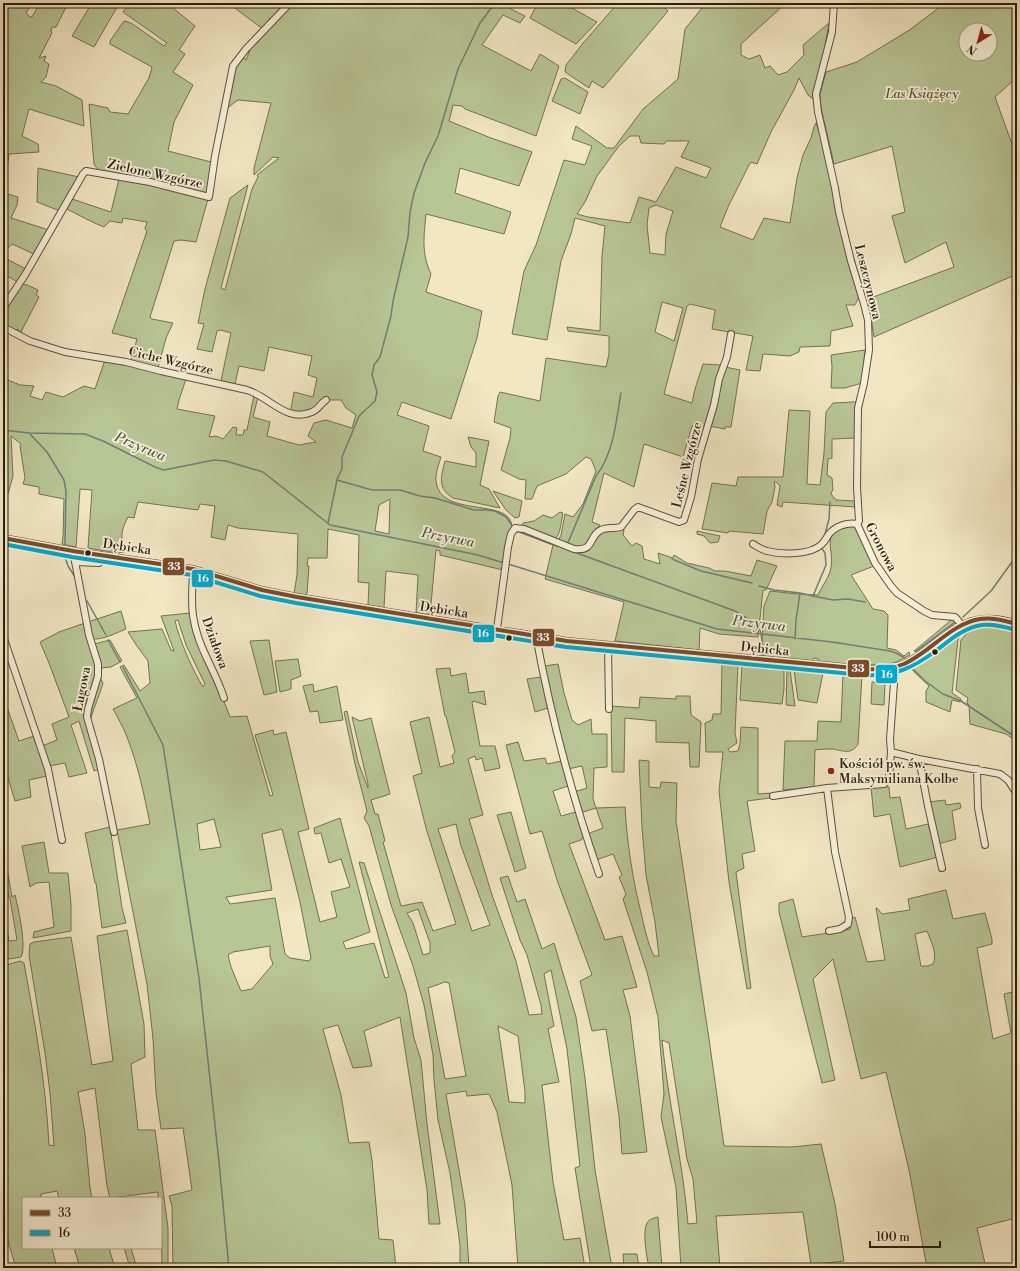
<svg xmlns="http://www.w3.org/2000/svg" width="1020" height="1271" viewBox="0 0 1020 1271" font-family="'Libre Bodoni',serif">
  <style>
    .green { fill: #b8c696; stroke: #727253; fill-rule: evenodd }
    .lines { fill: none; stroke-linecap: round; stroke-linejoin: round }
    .stream { stroke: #6e7f75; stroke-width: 1.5 }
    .minor-casing { stroke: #5d503d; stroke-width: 8 }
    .minor { stroke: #f7efd8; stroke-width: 6 }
    .bus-1-casing { stroke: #f7efd8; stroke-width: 7 }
    .bus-2-casing { stroke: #f7efd8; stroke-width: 7 }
    .bus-1 { stroke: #7a4b2a; stroke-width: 4 }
    .bus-2 { stroke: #00a9ce; stroke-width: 4 }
    .bus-dot { fill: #2b1e10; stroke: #f7efd8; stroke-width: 1.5 }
    .poi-dot { fill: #8f2418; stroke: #f7efd8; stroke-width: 1.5 }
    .labels { text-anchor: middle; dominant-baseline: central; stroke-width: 3.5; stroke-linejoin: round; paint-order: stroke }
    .park-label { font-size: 13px; font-style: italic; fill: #555038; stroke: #f7efd8 }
    .street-label { font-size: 13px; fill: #2b1e10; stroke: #f7efd8 }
    .poi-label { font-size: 13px; fill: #2b1e10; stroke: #f7efd8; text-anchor: start }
    .water-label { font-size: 14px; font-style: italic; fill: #52564b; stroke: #f7efd8 }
    .line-badge { stroke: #f7efd8; stroke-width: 1.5 }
    .badge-label { font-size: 11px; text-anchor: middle; font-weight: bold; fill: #fff }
  </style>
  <rect width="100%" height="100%" fill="#f2e6c3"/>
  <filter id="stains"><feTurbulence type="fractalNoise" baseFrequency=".005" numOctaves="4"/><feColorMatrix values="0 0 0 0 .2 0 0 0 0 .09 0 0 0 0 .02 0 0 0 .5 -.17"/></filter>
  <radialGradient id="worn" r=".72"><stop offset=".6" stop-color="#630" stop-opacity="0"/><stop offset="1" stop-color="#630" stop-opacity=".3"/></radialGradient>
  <path class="green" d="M3,3H32L26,13L30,17H32L40,3H68L56,27H52L51,32L52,33L39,58L46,56L44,61L49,64L46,77L41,82L56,86L82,100L84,126L29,109L22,136L38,144L39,152L9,154L4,193L18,197L17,205L11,218L49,230L34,254L12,244L3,253Z
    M92,3H107L116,9L94,47L72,36Z
    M130,3H167L195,26L179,50L185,54L173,72L193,85L174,122L168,151L211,162L208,192L204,194L98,170L94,164L89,104L108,108L110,112L128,114L149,78L152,67L110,44V41L124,21L131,23L164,46L167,43L123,12Z
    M228,3H276L280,6V11L276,16L269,19L270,21L263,29Z
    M293,3H512L509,8L525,16L520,23L503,15L482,45L531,71L540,54L559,66L536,136L465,109L462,106L453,105L449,121L491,138L532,152L519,186L460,168L455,193L511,212L504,234L426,214C424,236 421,253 431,274L426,292L482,311L477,338L451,419L402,402L397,415L429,426L423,451L441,457C439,464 435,474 436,481C439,517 504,499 511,522C513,528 508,536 507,543C505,552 504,561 503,570L440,555V551L436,550L430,615L416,613L418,575L386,571L384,608L368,605L369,583L358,582L359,535L328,529L327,558H308L307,566H309L307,593L305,596L294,594L297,575L298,534L238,528L228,525L225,540L211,537L215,506L200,504L198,510L138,502L134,518L128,517C121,530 120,537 125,552L117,553L88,548L92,490L80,489L76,547L62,544L63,536L64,499L39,494V487L23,484L25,478L20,446L21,444L11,436L13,476L8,494L3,493V378L20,385L34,386L30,396L42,400L46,392L63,397L84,386L95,389L105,360L186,379L179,400L177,409L215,416L209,437L216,436L223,439L233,427L237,428L236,435H243L244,430H247L254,395L258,397L253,417L270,422L267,436L299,445L316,442L308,436L314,423L326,420L352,428L356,415L346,408L341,400H327L328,397C321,401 317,408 312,410C304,414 296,412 288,411L291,409L294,392L313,397L317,378L308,375L312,356L269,347L264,371L239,366L235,384L221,381L231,333L221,330L217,331L212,352L197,349L204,324L198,323L205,289L230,198L248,185L221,288L225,290L252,189L258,177L257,175L279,158L273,157L254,175V168L271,103L238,100L226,109L234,67L243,57L246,60L250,50ZM390,499L389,534L375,531L379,505Z
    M538,3H563L597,22L576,44L530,18Z
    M618,3H660L668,11L603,88L592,81L589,88L565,72L566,65L584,42Z
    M706,3H786L741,44V55L749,59L760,55L765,68L770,66L778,75L787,72L804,55L803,45L829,23L821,69L815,85L813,99L808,95L799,78L794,90L771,132L757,164L751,162L749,165L728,207L720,227L753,240L764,218L790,223L797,178L803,155L811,138L814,127L816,123L823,142L859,297L855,305H846L853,326L831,331L830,346L800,347L799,352L790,356L763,354L760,371L746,370L753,336L712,329L715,310L690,304L687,306L664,394L692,403L695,389L703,364L722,365L705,428L700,425L692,426L683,457L644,444L634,487L604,473L592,522L600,525C586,547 584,553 558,541L561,535L565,514L573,517L583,504L596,471L591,459L586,457L566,474L537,486L532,499H525L526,480L519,479L501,470L510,438L511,428L494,422L498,396L500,392L540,401L546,358L606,367L609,354V336L568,331L567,327L600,331L602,256L605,226L575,218L571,234L561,261L547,340L512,334L524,271L536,245L564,160L585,165L592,146L572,139L576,126L607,148H614L643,109L678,79L685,29ZM630,136H639L641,143L664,144L667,141H689L681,157L711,168L706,178L676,167L656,202L639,197L630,223L588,217L577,214L585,202L597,176L619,146ZM656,205L673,211L666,234L665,255L650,253L647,225L649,208ZM662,302L683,308L674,341L655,332Z
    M945,3H1017V77L995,97L1017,158V180L1012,182L1017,197V274L874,337L868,299L954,267L946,242L905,263L892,216L905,212L892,146L834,164L820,103V94L826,72L857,62L911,29ZM966,30H990V54H966Z
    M565,78L588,92L580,114L552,101L561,79Z
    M38,168L79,177L60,211L37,202Z
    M119,179L155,185L208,199L196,242L181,240L174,241L150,317L152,319L173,323L166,338L158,368L131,361L137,339L112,333L147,231L145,229L147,222L123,218L122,223L110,221L104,227C91,222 79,215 67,209L72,199L111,212Z
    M3,257L26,269L18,282L3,274Z
    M22,284L27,285L38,290L36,295L39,297L20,334V331L17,329L15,331L3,324V310Z
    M865,350L862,383L845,388H831L832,367L831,355Z
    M725,367L740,370L731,427H725V429L709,426L715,409Z
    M853,402H857L856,438L832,439V458L828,459L827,475L832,478L833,489L831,494L836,500L855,501V507L783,502L782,507L777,505L780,486L776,482H774L775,487L772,502L767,511L763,534L729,531L728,533L702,529L712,483L736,486L738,477H783L789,410L810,411L807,484L820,485L824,453L826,412L833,403Z
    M468,437L489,441L480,485L489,489L500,508L453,498C437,488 441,477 445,461L476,467V453L471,447Z
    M493,491L522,501L519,517L515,518L506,510Z
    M560,512L563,513C561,521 561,535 554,540L522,527L523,523L534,521L543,515L552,518Z
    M849,525L857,526L874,566L851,575L873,609L884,611L888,615L887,648L896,650L904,656L909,652L910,655L894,663L878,665L849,664L841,665L820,662L818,659L814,658L811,662L781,659L779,657L778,655L774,654V656L770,658L761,657L764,606L770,591L797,594L818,595C821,588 827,580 830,572C837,549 817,535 849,525Z
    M622,528L624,530L623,535L632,546L636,543L642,546L644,559L660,564L658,553L673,558L674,555L687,563L709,568L715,571H725L751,576L757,560L777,566L766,590H763L758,637L719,634L700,628L699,650L615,641L624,602L545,579L553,545L516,531V529L581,551L599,532Z
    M697,531L720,536L718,542L710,543L704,536L697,534Z
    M121,611L126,629C116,633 103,640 92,639L88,622Z
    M190,613C198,635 206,658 214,680C219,693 226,704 230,717L247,716L270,796L273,795L255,735L273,730L274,735L286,732L309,829L298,832L320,922L337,917L331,892L350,887L341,859L329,863L321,833L315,834L314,828L340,818L370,932L343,942L346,949L374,943L385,978L389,977L359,862L364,863L406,993L414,1038L421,1060L427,1124L440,1224H429L427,1190L400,1017L364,1031L372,1066L353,1068L338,1025L323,1029L341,1095L349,1143L369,1142L372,1160L379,1239L393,1240L396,1268H173L172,1206L169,1196L192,1190L183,1128L161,1129L156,1093L153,1039L147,984L117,830L150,824C144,794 138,765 127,737C123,727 118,718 113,709L137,698L120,667L124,665L140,691L150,683L148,661L137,646L128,632L162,629L171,650L174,651L161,616ZM178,620L186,645L205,684L203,687C193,671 179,639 175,621ZM214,819L221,847L200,850L197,824ZM282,829L300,902L311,958L309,961L290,958L285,954L275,898L230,904L226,897L272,890L262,834ZM270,946V956L273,964L252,989L241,991L231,967L228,955L233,952Z
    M951,619L955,620L956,623L916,652L914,651L949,622Z
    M85,623L95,660L96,679L86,703L84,716L93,741L100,769L94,771L79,721L71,725L87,773L69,777L65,763L49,766L45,752L42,746L57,740L52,724L69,717L49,663L40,642L59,632Z
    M983,624L1002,626L1017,630V742L1006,734L970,724L969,705L967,703L968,698L956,690L961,640L968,632V628Z
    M963,629L958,640L952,693L961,699L960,702L952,700L950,712L926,702V691L929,686L909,667L937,651L938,649L948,638L950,640L952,638L951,636Z
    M110,640L122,661L111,667L101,668L94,644Z
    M269,640L277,692L264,695L250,641Z
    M298,659L301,676L291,680V689L280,692L275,661Z
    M722,663L738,664L735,733L737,743L728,749L730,752L738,751L740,744L741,727L758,728V794L770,793V798L747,801L755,851L742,854L744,868L736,872L751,988L747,989L729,882L725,846L719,791L723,752H706L705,723L712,720L713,714H721Z
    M558,664L564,693L572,720L578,725L591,719L592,734H607V767L594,768L593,799L596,808L625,807C627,844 633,881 642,917C645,930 648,944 654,956H659L655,922L646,875L642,827L639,760L649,761V787L660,788L661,782L677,783L676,821L709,1039L724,1146L792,1147L821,1144L835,1204L844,1261L811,1265L803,1212L716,1216L720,1268H681L676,1187L661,1117L664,1094L658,1017L647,972L623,899L626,894L619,877L622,875L613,854L596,860L587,834L603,828L596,808L580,813L574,792L587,788L582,766L568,769L544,666ZM662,1040L669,1043L687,1159L693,1179L697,1223L688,1224C683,1162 668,1102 662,1040Z
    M742,664L784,669V689L782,704L740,700Z
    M450,668L451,676L466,673L469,693L484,691L486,705L473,701L472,703L480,746H495L500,768L485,771L482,758L476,760L475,756L468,759L483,815L469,819L492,895L516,961L529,1015L542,1014L541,1005L527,955L520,940L500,878L508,876L517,902L525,899L542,949L554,943L576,1017L585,1078L595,1170L612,1268H591L575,1168L580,1166L567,1049L551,970L544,974L554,1026L548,1029L559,1082L542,1085L553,1182L564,1240L580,1238L585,1268H518L512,1185L497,1112L489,1094L467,1096L466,1091L446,1094L465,1205L469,1268H460V1245L450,1173L438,1120L434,1080L433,1055L424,1005L413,966L391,905L369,826L364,818L367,811L355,764L344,712L347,711L358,762L368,788V784L352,717L360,721L371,718L390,794L371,800L375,814H378L385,841L383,842L401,906L422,902L433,931L456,924L426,828L413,776L422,773L410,722L429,717L440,767L454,763L452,756L455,752L446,716H445L436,669ZM456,824L461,846L490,925L472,931L438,829ZM418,909L430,943V953L423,955L413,923L407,913ZM445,982L449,983L466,1076L445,1079L428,988ZM498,1026L518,1036L525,1092V1103L509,1102Z
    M787,670H790L795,706L786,705Z
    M794,670L823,673L817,703L798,700Z
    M843,674L862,675L858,744C851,756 842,750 832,749C827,749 821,749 815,750L814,787L783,790L785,741H817L818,721L841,722Z
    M541,677L548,708L535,712L527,679Z
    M100,678L103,683C100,695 94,706 91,718L88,716Z
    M872,682L885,683L884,705L871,704Z
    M313,684L314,692L337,686L343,720L320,723L318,711L310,712L303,686Z
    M3,696L19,741L34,736L44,760L47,776L29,780L31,797L15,801L3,761Z
    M676,696H690L691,715L701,722L699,767H690L689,743L656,742V721L625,718L624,772H612L611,706L639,708L640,697L676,699Z
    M518,742L524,761L545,758L547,764L562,761L568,786L553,791L561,816L576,812L584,836L581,840L569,844L605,940L622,936L637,987L623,990L630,1016L647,1152L622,1154L619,1116L606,1029L592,1031L580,981L592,975L557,880L542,831L530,834L506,745Z
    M871,787H889L890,798L900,797L906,829L928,824L938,857L900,867L890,814L874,817Z
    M945,800L946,805L960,803L961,808L952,811L956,839L938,844L929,802Z
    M511,812L526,868L515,872L497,815Z
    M110,827L122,908L126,923L102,928L96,883H95L85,833Z
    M44,842L49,873H68L71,904V931L33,938L34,932L54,927L49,882L36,883L30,887L22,846Z
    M3,846L12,897L15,895C18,907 27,947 21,957L3,960V905L9,941L17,940L10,899C4,884 3,863 3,846Z
    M946,890L953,919L985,913L992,939V944L977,948L993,1039L1011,1033L1004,994L1017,991V1015L1013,1016L1017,1031V1238L1012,1219L977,1228L986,1268H927L909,1170L886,1072L861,1079L833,959L813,979L835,1080L822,1083L779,912V903L793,899L802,937C819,934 834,933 850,929L851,919L855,917L867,962L885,960L876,908H877L882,914L910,910L908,899ZM927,931C931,941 938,955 933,964L928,966H921L915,934Z
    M127,930L144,1024L145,1057L131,1064L138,1130H155L168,1228V1268H162L161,1198H158V1192L110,1198L107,1186L95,1088L78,1092L85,1134L90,1188L92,1198H59L57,1191L41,1194V1198H23V1248H52L57,1268H16L3,1224V966L20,961L24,963C35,1024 46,1084 49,1145L54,1146L50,1093L45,1053L29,955L30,944L34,942L71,937L92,1065L113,1061L97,936Z
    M658,1217L662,1268H649C647,1258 642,1232 647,1223C649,1219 654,1218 658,1217Z
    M74,1248H109L115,1268H80Z
    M124,1248H131L137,1268H130Z
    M623,1254H637L639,1268H624Z"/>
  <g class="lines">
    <path class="stream" d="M3,191L5,180
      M3,430L29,433L85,434L103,441L155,467L164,470L214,460L226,461L263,472L330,525L478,555L504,563
      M30,434L47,452L64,480L66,491L65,544
      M337,479L342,469V457L359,416L375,401L377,392L372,375L374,365L380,357L391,316L393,301L408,237L410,212L414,193L425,163L438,136L458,69L480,23L495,3
      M328,523L337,480L372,490H400L420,496L435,498L474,510H487L495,511L506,517L513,527
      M518,531L557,546
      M824,538L829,519L830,502
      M567,545L596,476C614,453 616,421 621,393
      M574,552L735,611C761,627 762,624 763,656
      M64,554L68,566L75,577
      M672,559L701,571L752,583
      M508,564L717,629L832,642L890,651L896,653L905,658
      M759,586L774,590L800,593
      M813,596L833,600L848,599L865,602
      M87,601L106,635
      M963,617L991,591L1017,555
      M795,639L796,620L800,593L813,596L826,565L825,553L821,547
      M108,640L120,662
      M916,651L955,622
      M762,662L783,665
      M909,665L925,681L943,694L961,701L1017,738
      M123,667L163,745L199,978L219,1162L229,1268"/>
    <g class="minor-casing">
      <path id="minor" d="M834,3L832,32L816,94L818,112L835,188L839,212L851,261L864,304L868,320L869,350L864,383L858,408L857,487L859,521L857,524
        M3,308L25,275L83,174L86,171L150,182L209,197L215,156L233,66L246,49L290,3
        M3,327L30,341L65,352L126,362L161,371L247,390C270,397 286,423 312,412C318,410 321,403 326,400
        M3,538L73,551L193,569L262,590L297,597L567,641L864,669C878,670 891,669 904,664C947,644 960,604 1017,624
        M753,544C758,547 762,550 767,551C782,555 811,555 822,544C825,541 827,537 829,534C836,526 847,522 857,524L875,563L891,586L897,593L924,611L932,615L955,617L962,625
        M73,551L89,635L98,664V676L88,709L87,717L99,759L114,832
        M75,562L99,563L101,555
        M193,569C193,586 190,604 194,621C199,649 216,672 224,698
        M497,629L508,547L511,534L515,528L524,529L574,549C595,552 588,536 601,530C607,527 614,529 621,527L634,510L638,507L679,522L684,520L691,497L698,459L714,405L719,379L727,357L731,334
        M3,636L48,769L62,840
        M536,636C551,717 572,796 599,874
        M608,645L609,709
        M894,667L895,669L890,739L891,752L919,759L1000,774L1008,780L1017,794
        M919,759L928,806L942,868
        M977,769L978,808L985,845
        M827,788L835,852L849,917L848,924L840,929L829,931
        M773,796L827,788L884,784L889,778L891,752"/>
    </g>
    <use href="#minor" class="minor"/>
    <g class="bus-1-casing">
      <path id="bus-1" d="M3,538L73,551L193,569L262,590L297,597L567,641L864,669C877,670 891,669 904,664C931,652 950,624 980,619C993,617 1005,621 1017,624"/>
    </g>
    <g class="bus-2-casing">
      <path id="bus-2" d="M3,544L72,557L192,575L260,596L296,603L566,647L863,675C894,677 913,668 937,650C950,640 965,627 982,625C994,624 1005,627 1016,630"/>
    </g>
    <use href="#bus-1" class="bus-1"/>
    <use href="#bus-2" class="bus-2"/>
  </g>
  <g class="bus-dot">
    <circle cx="88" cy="553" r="3.5"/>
    <circle cx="509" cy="638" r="3.5"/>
    <circle cx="935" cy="652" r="3.5"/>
  </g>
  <circle class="poi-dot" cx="831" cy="771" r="4"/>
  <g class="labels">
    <g class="park-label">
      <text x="922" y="94">Las Książęcy</text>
    </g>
    <g class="street-label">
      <text transform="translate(155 174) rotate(12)">Zielone Wzgórze</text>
      <text transform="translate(868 282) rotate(76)">Leszczynowa</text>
      <text transform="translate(171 361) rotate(13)">Ciche Wzgórze</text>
      <text transform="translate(687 465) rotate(-76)">Leśne Wzgórze</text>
      <text transform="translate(127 547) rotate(8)">Dębicka</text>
      <text transform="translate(881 547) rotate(62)">Gronowa</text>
      <text transform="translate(444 610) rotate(9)">Dębicka</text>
      <text transform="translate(215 643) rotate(70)">Działowa</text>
      <text transform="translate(765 649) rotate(6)">Dębicka</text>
      <text transform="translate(82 689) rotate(-79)">Ługowa</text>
    </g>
    <g class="poi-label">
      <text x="839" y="764">Kościół pw. św.<tspan x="839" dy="15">Maksymiliana Kolbe</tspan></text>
    </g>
    <g class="water-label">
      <text transform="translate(140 447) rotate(23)">Przyrwa</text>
      <text transform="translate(448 538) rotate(11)">Przyrwa</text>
      <text transform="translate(759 624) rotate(7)">Przyrwa</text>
    </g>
  </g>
  <g class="line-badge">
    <rect x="162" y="557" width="23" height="19" rx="4" fill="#7a4b2a"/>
    <rect x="191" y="569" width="23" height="19" rx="4" fill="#00a9ce"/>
    <rect x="472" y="624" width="23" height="19" rx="4" fill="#00a9ce"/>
    <rect x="532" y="628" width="23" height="19" rx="4" fill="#7a4b2a"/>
    <rect x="847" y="659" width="23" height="19" rx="4" fill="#7a4b2a"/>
    <rect x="875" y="664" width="23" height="20" rx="4" fill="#00a9ce"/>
  </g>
  <g class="badge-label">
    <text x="174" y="570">33</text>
    <text x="203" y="582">16</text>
    <text x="483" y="637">16</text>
    <text x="543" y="641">33</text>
    <text x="858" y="672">33</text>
    <text x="887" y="678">16</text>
  </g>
  <rect width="1020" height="1271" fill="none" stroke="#f2e6c3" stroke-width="16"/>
  <rect x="4" y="4" width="1012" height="1263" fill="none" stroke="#2b1e10" stroke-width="2"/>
  <rect x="8" y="8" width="1004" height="1255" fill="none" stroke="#2b1e10"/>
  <rect x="22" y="1197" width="140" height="52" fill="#f7efd8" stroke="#a59b88"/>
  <rect x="30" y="1210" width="20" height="6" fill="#7a4b2a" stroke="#a59b88"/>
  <text x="58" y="1217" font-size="12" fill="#2b1e10">33</text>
  <rect x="30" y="1230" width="20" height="6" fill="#00a9ce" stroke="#a59b88"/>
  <text x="58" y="1237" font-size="12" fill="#2b1e10">16</text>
  <g transform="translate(978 42) rotate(217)"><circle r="19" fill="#f7efd8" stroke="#a59b88"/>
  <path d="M0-3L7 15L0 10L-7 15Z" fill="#8f2418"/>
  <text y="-6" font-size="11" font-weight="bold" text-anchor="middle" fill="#2b1e10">N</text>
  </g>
  <path d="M870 1241v6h70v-6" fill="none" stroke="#2b1e10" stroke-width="2"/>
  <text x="876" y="1241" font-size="12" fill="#2b1e10" stroke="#f7efd8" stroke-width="3" paint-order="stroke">100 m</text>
  <rect width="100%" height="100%" filter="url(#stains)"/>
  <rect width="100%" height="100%" fill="url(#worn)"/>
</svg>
